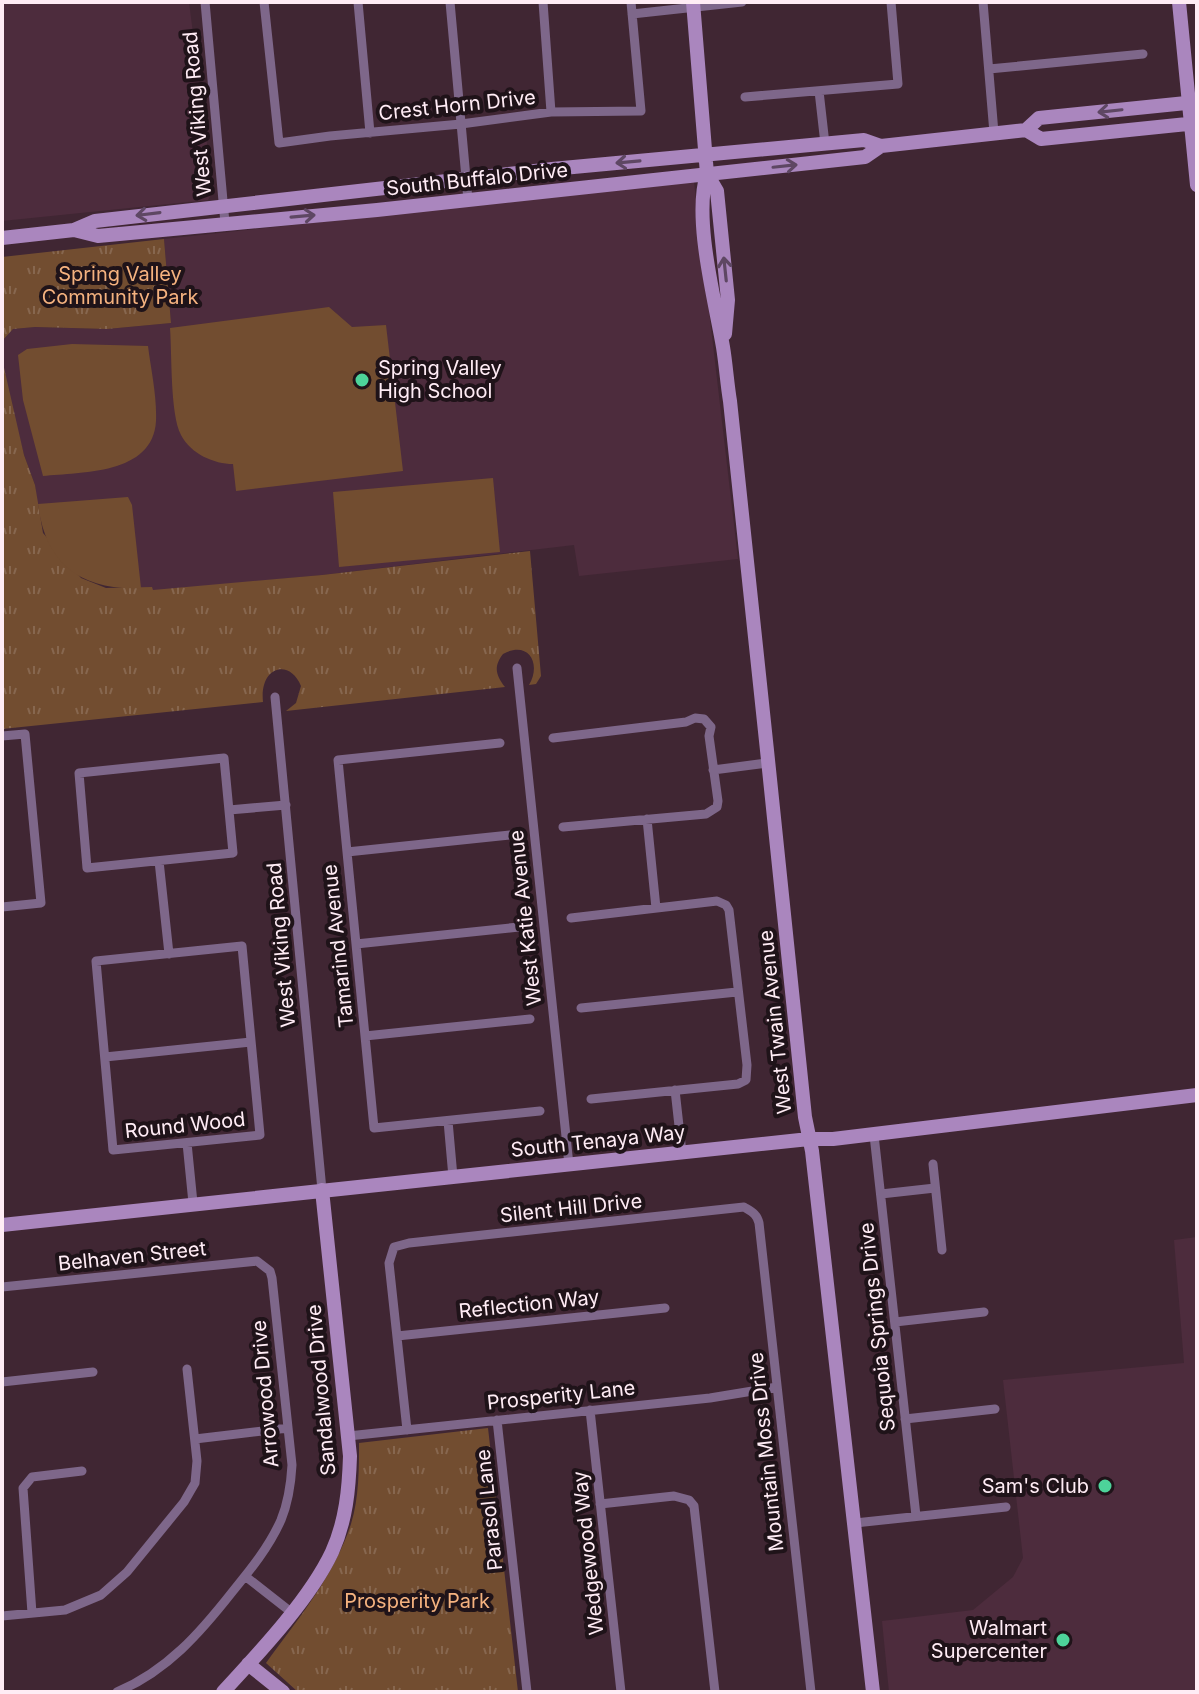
<svg xmlns="http://www.w3.org/2000/svg" width="1199" height="1694" viewBox="0 0 1199 1694" font-family="Inter,sans-serif">
  <style>
    .built { fill: #4d2c3d }
    .park { fill: url(#park-tufts) }
    .pitch { fill: #724d30 }
    .lines { fill: none; stroke-linecap: round; stroke-linejoin: round }
    .street { stroke: #7e678a; stroke-width: 9 }
    .secondary { stroke: #aa86be; stroke-width: 14 }
    .oneway { stroke: #5e4763 }
    .poi-dot { fill: #4dd39a; stroke: #1f1319; stroke-width: 3 }
    .labels { text-anchor: middle; dominant-baseline: central; stroke-width: 8; stroke-linejoin: round; paint-order: stroke }
    .street-label { font-size: 20px; fill: #ffecf5; stroke: #1f1319 }
    .park-label { font-size: 20px; fill: #f5b27f; stroke: #1f1319 }
    .poi-label { font-size: 20px; fill: #ffecf5; stroke: #1f1319; text-anchor: end }
  </style>
  <defs>
    <pattern id="park-tufts" width="24" height="20" patternUnits="userSpaceOnUse" patternTransform="scale(2)"><rect width="24" height="20" fill="#724d30"/><path d="M3 7l-1-3M5 7V3M7 7l1-3M15 17l-1-3M17 17v-4M19 17l1-3" fill="none" stroke="#87674f"/></pattern>
  </defs>
  <rect width="100%" height="100%" fill="#402633"/>
  <path class="built" d="M2,2H189L213,191L208,200L2,221Z
    M694,182L738,559L579,576L574,545L322,575L152,591L151,587L123,589L39,519L35,485L24,455L10,401L2,359V341L13,329L35,327L107,329L171,323L164,239Z
    M1197,1237V1692H889L882,1621L973,1610L1013,1577L1023,1558L1003,1380L1184,1363L1174,1240Z"/>
  <path class="park" d="M164,239L171,323L107,329L35,327L13,329L2,341V257Z
    M2,359L24,455L35,485L43,533L81,578L106,588L152,587L153,590L322,575L530,551L541,676L536,684L529,685C542,663 528,640 503,654C493,667 496,675 505,687L286,711L296,703L301,686C290,658 259,666 263,702L2,729Z
    M488,1428L518,1692H298L266,1663C298,1619 334,1576 351,1524C359,1498 359,1469 359,1443Z"/>
  <path class="pitch" d="M329,307L352,327L386,325L403,471L236,491L233,464C214,464 191,454 181,435C170,414 172,354 170,328Z
    M72,344L148,346C151,370 157,396 156,421C153,475 81,472 43,476L23,400L18,355L27,349Z
    M493,478L500,552L339,567L333,492Z
    M128,497L132,505L141,588C82,591 45,564 38,504Z"/>
  <g class="lines">
    <path class="street" d="M205,2L225,223
      M264,2L279,143L330,136L461,124L551,112L641,111L631,2
      M358,2L370,133
      M450,2L468,200
      M543,2L551,112
      M983,2L994,133
      M632,14L742,2
      M989,69L1143,54
      M819,91L825,144
      M745,97L898,84L891,2
      M517,668L569,1165
      M275,697L322,1190
      M2,736L25,734L41,903L2,907
      M553,738L686,722L695,718L704,719L711,727L709,736L718,801L717,807L706,814L563,827
      M500,743L338,760L374,1128L540,1111
      M224,758L233,853L87,868L79,773Z
      M713,770L767,763
      M229,810L286,805
      M647,819L656,908
      M347,852L510,835
      M159,861L169,954
      M571,918L717,901L726,905L729,910L747,1065L746,1080L738,1084L591,1099
      M356,944L519,927
      M242,946L260,1135L113,1150L96,961Z
      M581,1008L737,992
      M365,1036L530,1019
      M105,1057L251,1042
      M675,1090L682,1153
      M448,1121L453,1177
      M874,1135L916,1516
      M187,1143L193,1203
      M933,1164L942,1250
      M881,1194L935,1188
      M2,1287L257,1261L270,1271L272,1278L292,1465C291,1483 288,1503 281,1520C269,1547 251,1569 233,1591C200,1633 167,1671 117,1692
      M895,1322L984,1312
      M397,1336L665,1308
      M2,1382L93,1372
      M590,1410L621,1692
      M905,1419L995,1409
      M497,1420L527,1692
      M407,1430L389,1263L394,1247L409,1243L744,1207C752,1212 757,1214 759,1223L811,1692
      M348,1436L710,1398L777,1387
      M195,1439L288,1428
      M600,1504L674,1496L689,1500L694,1506L715,1692
      M855,1523L1006,1507
      M245,1576L291,1612
      M32,1613L23,1488L32,1477L82,1471
      M2,1616L65,1610L101,1595L127,1572L184,1502L195,1483L197,1461L187,1369"/>
    <path class="secondary" d="M693,2L707,174C693,218 715,300 723,347C726,365 727,383 730,401C757,639 779,879 805,1117L812,1151L873,1692
      M1179,2L1197,185
      M1026,130L1039,118L1196,102
      M707,174L717,191L728,300L725,334
      M74,230L95,221L552,169L864,140L881,146L1026,130L1041,139L1197,123
      M2,238L74,230L98,236L377,210L865,157L881,146
      M2,1225L809,1139H833L1197,1095
      M248,1664L283,1692
      M223,1692C259,1653 310,1599 332,1552C346,1521 349,1489 350,1456L322,1190"/>
  </g>
  <defs><path id="oneway-shaft" d="M-6 0H5M1.5-3L5.5 0L1.5 3" fill="none" stroke-width="1.6" stroke-linecap="round" stroke-linejoin="round" transform="scale(2)"/></defs>
  <g class="oneway">
    <use href="#oneway-shaft" transform="translate(1110 111) rotate(174)"/>
    <use href="#oneway-shaft" transform="translate(628 162) rotate(175)"/>
    <use href="#oneway-shaft" transform="translate(785 166) rotate(-6)"/>
    <use href="#oneway-shaft" transform="translate(148 214) rotate(173)"/>
    <use href="#oneway-shaft" transform="translate(303 216) rotate(-5)"/>
    <use href="#oneway-shaft" transform="translate(725 269) rotate(-96)"/>
  </g>
  <g class="poi-dot">
    <circle cx="362" cy="380" r="8"/>
    <circle cx="1105" cy="1486" r="8"/>
    <circle cx="1063" cy="1640" r="8"/>
  </g>
  <g class="labels">
    <g class="street-label">
      <text transform="translate(457 105) rotate(-6)">Crest Horn Drive</text>
      <text transform="translate(197 114) rotate(-95)">West Viking Road</text>
      <text transform="translate(477 179) rotate(-6)">South Buffalo Drive</text>
      <text transform="translate(525 918) rotate(-96)">West Katie Avenue</text>
      <text transform="translate(281 945) rotate(-95)">West Viking Road</text>
      <text transform="translate(338 946) rotate(-96)">Tamarind Avenue</text>
      <text transform="translate(775 1022) rotate(-96)">West Twain Avenue</text>
      <text transform="translate(185 1125) rotate(-6)">Round Wood</text>
      <text transform="translate(598 1141) rotate(-6)">South Tenaya Way</text>
      <text transform="translate(571 1208) rotate(-6)">Silent Hill Drive</text>
      <text transform="translate(132 1256) rotate(-6)">Belhaven Street</text>
      <text transform="translate(529 1304) rotate(-6)">Reflection Way</text>
      <text transform="translate(877 1327) rotate(-96)">Sequoia Springs Drive</text>
      <text transform="translate(321 1390) rotate(-95)">Sandalwood Drive</text>
      <text transform="translate(265 1394) rotate(-95)">Arrowood Drive</text>
      <text transform="translate(561 1395) rotate(-6)">Prosperity Lane</text>
      <text transform="translate(766 1452) rotate(-96)">Mountain Moss Drive</text>
      <text transform="translate(489 1510) rotate(-96)">Parasol Lane</text>
      <text transform="translate(588 1553) rotate(-96)">Wedgewood Way</text>
    </g>
    <g class="park-label">
      <text x="120" y="274">Spring Valley<tspan x="120" dy="23">Community Park</tspan></text>
      <text x="417" y="1601">Prosperity Park</text>
    </g>
    <g class="poi-label">
      <text x="378" y="368" text-anchor="start">Spring Valley<tspan x="378" dy="23">High School</tspan></text>
      <text x="1089" y="1486">Sam's Club</text>
      <text x="1047" y="1628">Walmart<tspan x="1047" dy="23">Supercenter</tspan></text>
    </g>
  </g>
  <rect width="1199" height="1694" fill="none" stroke="#ffecf5" stroke-width="8"/>
</svg>
